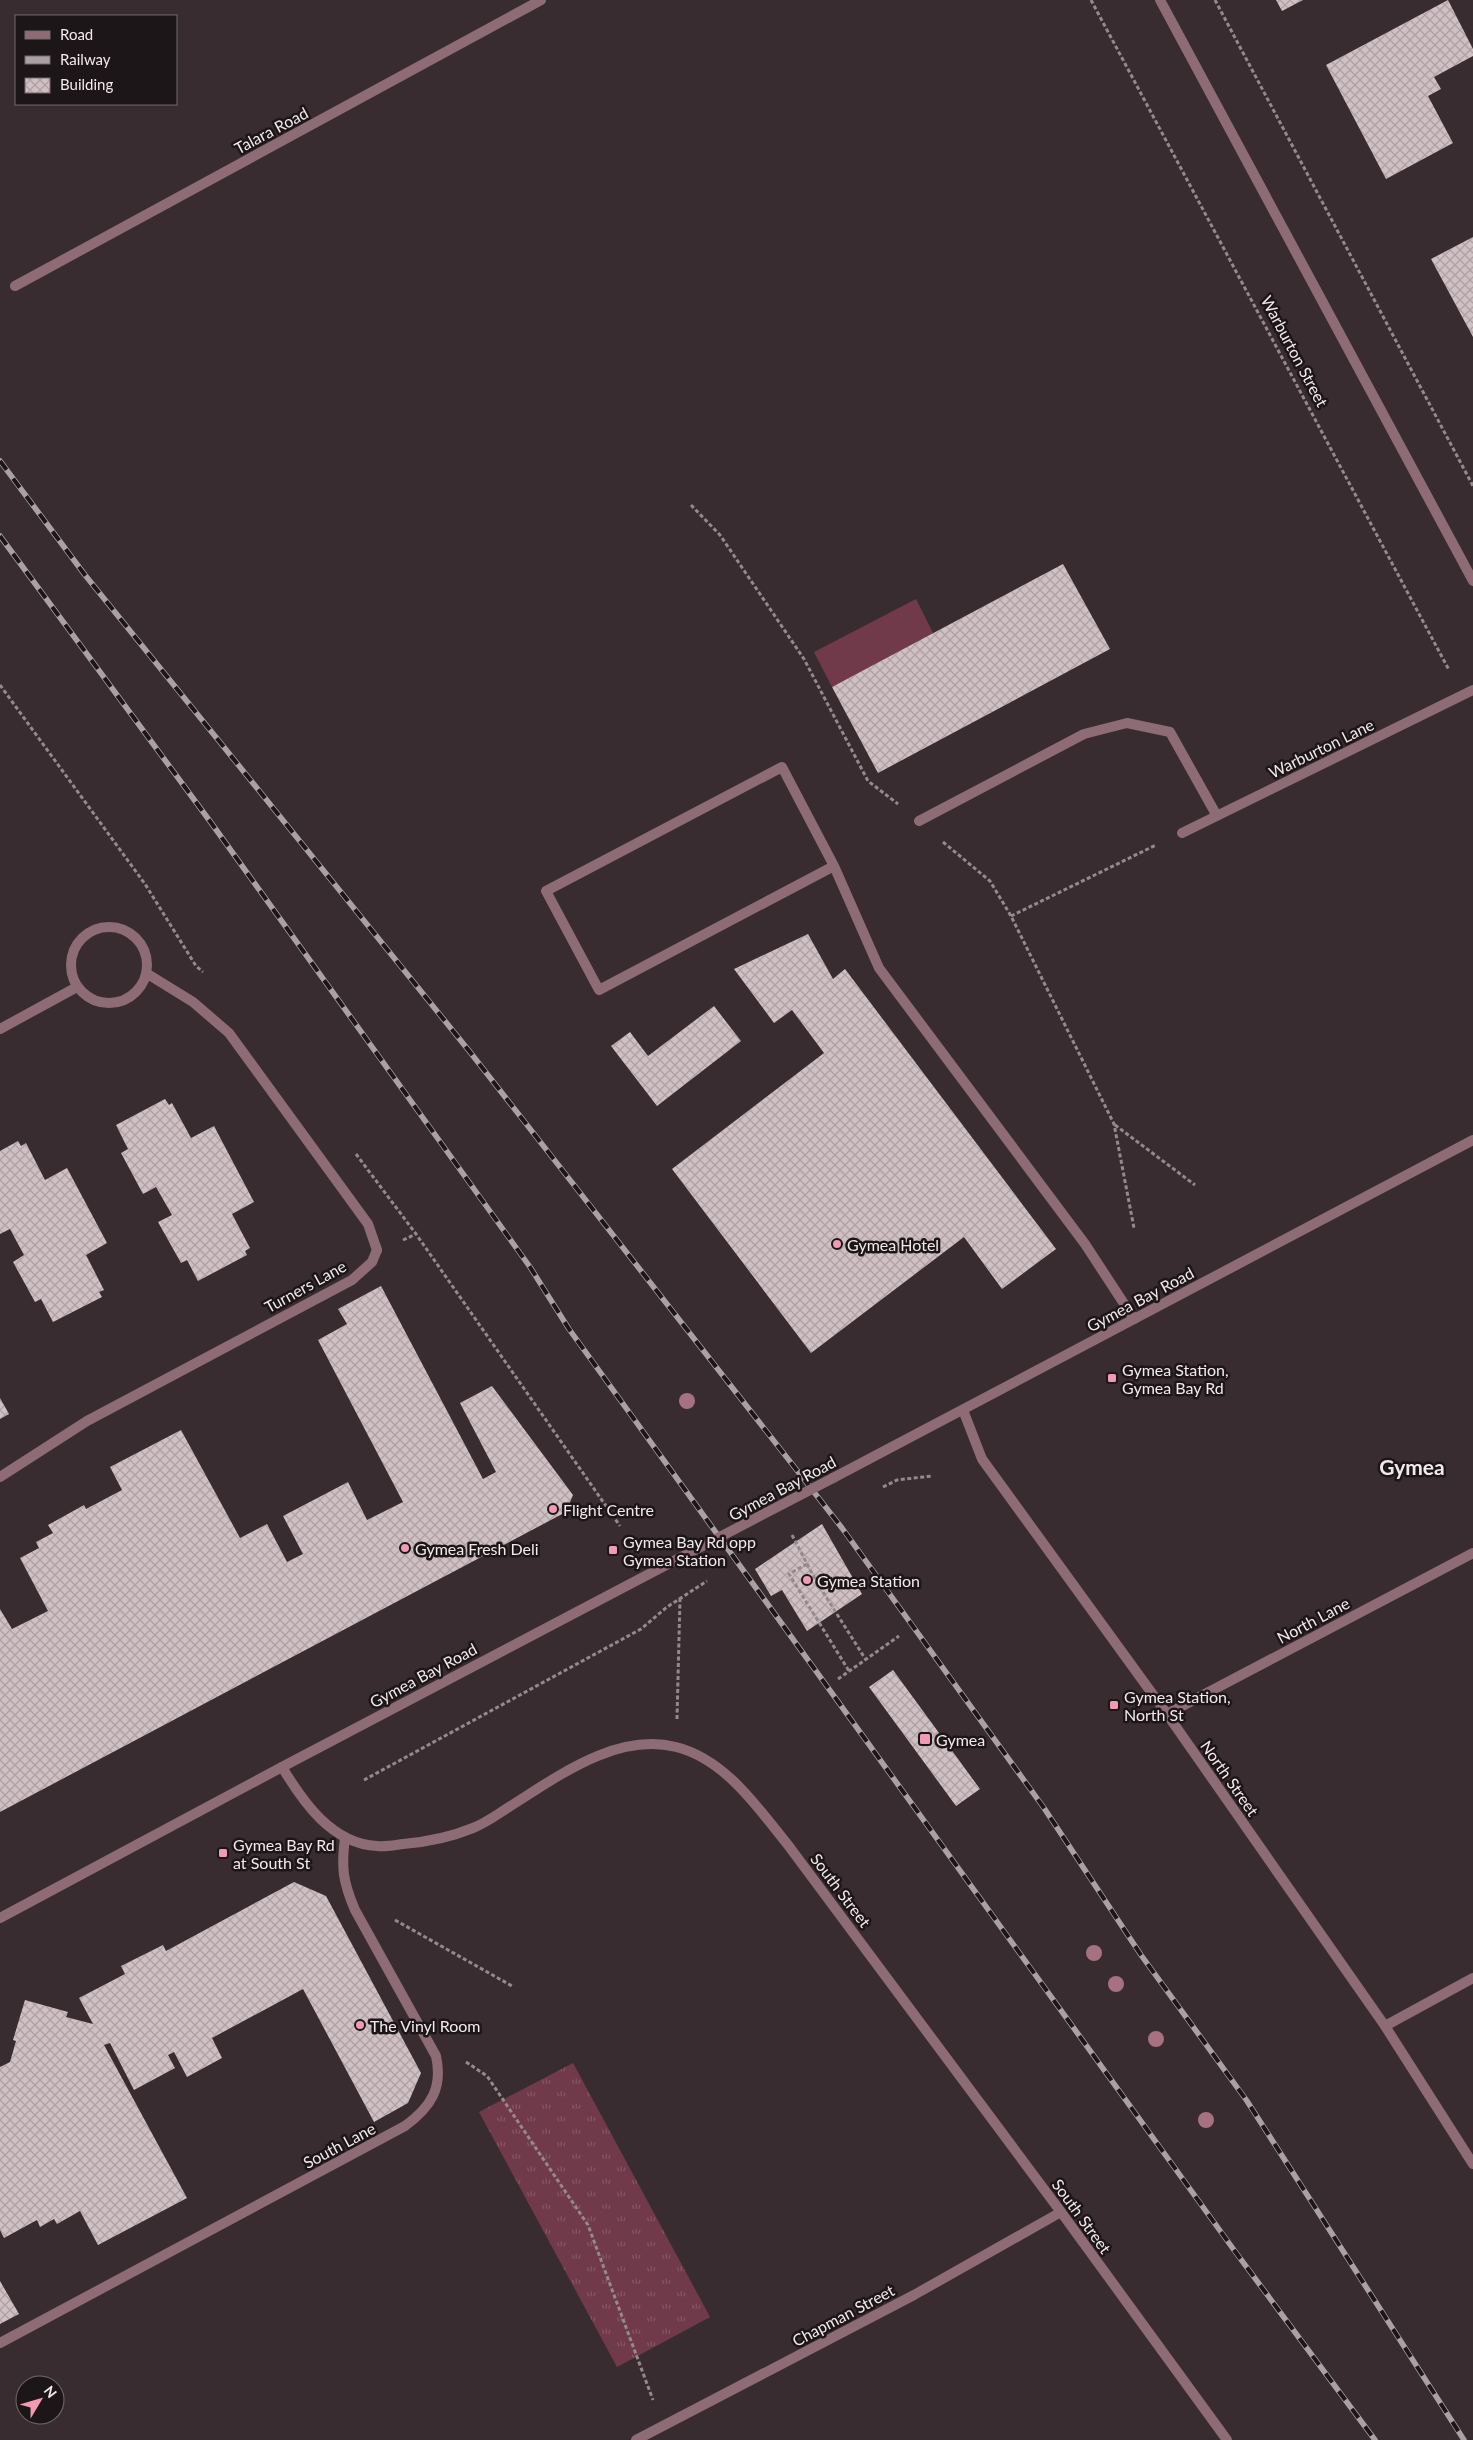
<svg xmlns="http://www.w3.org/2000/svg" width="1473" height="2440" viewBox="0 0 1473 2440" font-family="Lato,sans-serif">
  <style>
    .grass { fill: url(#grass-tufts) }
    .garden { fill: #703a4b }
    .building { fill: url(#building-cross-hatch) }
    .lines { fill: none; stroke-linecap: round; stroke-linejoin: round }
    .path { stroke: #94898c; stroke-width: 3; stroke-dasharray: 4 2.5; stroke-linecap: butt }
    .service { stroke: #8e6c75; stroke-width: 10 }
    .minor { stroke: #8e6c75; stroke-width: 10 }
    .tertiary { stroke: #8e6c75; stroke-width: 10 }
    .rail-casing { stroke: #aba1a4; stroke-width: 5.5 }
    .rail { stroke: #1d1618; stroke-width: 4; stroke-dasharray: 11; stroke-linecap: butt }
    .tertiary-bridge { stroke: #8e6c75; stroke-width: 10 }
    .tree { fill: #a67180 }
    .poi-dot { fill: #f19ab4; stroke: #1d1618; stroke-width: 2 }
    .labels { text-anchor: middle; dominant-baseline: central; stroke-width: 5; stroke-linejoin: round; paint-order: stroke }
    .street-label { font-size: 16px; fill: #f2e9ec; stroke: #1d1618 }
    .poi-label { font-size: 16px; fill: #f2e9ec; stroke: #1d1618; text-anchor: start }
    .district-label { font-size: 21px; font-weight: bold; fill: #f2e9ec; stroke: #1d1618 }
  </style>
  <defs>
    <pattern id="grass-tufts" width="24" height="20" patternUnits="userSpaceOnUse" patternTransform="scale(1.25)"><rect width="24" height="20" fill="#703a4b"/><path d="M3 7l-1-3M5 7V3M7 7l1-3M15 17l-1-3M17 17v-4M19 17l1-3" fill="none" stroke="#855665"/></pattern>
    <pattern id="building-cross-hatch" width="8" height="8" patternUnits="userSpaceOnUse" patternTransform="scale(1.25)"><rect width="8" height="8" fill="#d0bfc3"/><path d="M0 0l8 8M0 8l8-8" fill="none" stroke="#aea1a4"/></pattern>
  </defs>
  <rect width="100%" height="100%" fill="#392c30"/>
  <path class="grass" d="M573,2063L710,2317L617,2367L479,2112Z"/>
  <path class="garden" d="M916,599L934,635L832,687L814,652Z"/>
  <path class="building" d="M1276,0H1303L1282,11Z
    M1448,0L1473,49V56L1434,77L1441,89L1428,96L1453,143L1386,179L1326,65Z
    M1473,237V337L1431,259Z
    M1063,564L1110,649L878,773L832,687Z
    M808,934L833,979L845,969L1056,1249L1002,1289L964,1237L811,1353L672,1169L824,1053L792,1010L774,1023L734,969Z
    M714,1006L741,1041L657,1106L611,1046L630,1032L648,1056Z
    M165,1099L169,1105L172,1103L191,1138L214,1126L254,1202L232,1214L250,1248L245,1251L247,1255L198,1281L187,1260L181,1263L158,1222L172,1215L156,1187L143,1194L121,1153L128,1149L116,1125Z
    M18,1141L21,1146L26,1143L45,1180L67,1168L107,1243L86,1255L104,1290L99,1292L102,1297L53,1322L41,1299L35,1302L13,1262L24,1255L10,1229L0,1234V1151Z
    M381,1286L483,1479L496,1472L460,1403L492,1386L573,1495L566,1512L0,1812V1609L12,1629L48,1611L20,1558L39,1548L36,1542L53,1533L48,1525L84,1505L86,1509L122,1490L110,1467L181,1430L240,1538L267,1524L287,1562L303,1554L283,1516L348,1482L367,1520L403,1502L318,1340L347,1324L338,1309Z
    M0,1398L9,1414L0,1419Z
    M822,1524L862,1594L807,1631L782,1590L771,1596L755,1569Z
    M893,1670L980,1789L956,1806L869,1687Z
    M294,1882L326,1896L421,2073L408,2103L374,2122L303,1989L212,2038L222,2058L187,2077L174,2052L168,2055L175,2068L134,2090L110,2043L104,2045L187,2198L98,2245L80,2211L57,2224L54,2219L40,2227L37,2220L4,2238L0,2230V2067L10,2062L16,2041L13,2040L25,2000L68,2012L66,2017L93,2024L79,1998L125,1974L121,1966L163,1945L166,1951Z
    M0,2281L19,2314L0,2324Z"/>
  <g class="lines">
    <path class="path" d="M1091,0L1449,670
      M1215,0L1473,486
      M691,505L720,535L804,659L868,781L898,804
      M0,685L145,884L196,966L203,972
      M943,842L990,881L1011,916L1114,1124L1134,1228
      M1011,916L1156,845
      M1115,1125L1195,1185
      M356,1154L416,1234L620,1526
      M403,1240L416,1234
      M883,1487L897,1480L932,1476
      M792,1535L816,1581L866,1660
      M807,1564L789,1574L849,1671
      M838,1679L899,1636
      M677,1719L680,1598
      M364,1780L641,1629L667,1607L707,1581
      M395,1920L512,1986
      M466,2062L487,2076L588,2225L653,2400"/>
    <path class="service" d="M782,767L834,866L599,990L546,891Z
      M919,821L1084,734L1127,723L1170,732L1217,816
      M1182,833L1473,690
      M834,866L879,968L1085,1244L1134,1319
      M0,1477L87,1421L352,1280L372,1262L377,1250
      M1167,1714L1473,1553"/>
    <path class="minor" d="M1160,0L1473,581
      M15,286L541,0
      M71 965a38 38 0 1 1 76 0a38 38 0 1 1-76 0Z
      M146,973L193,1002L229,1033L368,1224L377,1250
      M0,1029L77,987
      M963,1410L982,1459L1167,1714L1385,2026L1473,2164
      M282,1767C303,1802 332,1844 377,1846C385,1847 395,1845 403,1844C427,1842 451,1837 473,1828C486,1823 498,1814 509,1807C557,1777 616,1732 676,1747C725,1759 758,1808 788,1845L1061,2212L1227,2440
      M1385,2026L1473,1978
      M0,2343L405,2126C431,2107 443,2088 436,2056L355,1910C343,1882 341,1868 345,1838
      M636,2440L914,2295L1061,2212"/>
    <path class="tertiary" d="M833,1478L1473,1140
      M0,1918L282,1767L689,1553"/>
    <g class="rail-casing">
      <path id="rail" d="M0,461L85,575L470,1052L842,1528L1044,1808L1141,1955L1247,2101L1464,2440
        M0,536L212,824L530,1267L569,1329L1234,2250L1375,2440"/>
    </g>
    <use href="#rail" class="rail"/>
    <path class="tertiary-bridge" d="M689,1553L833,1478"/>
  </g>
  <g class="tree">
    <circle cx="687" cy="1401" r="8"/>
    <circle cx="1094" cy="1953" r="8"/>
    <circle cx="1116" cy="1984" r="8"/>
    <circle cx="1156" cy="2039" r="8"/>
    <circle cx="1206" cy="2120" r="8"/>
  </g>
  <g class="poi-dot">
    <circle cx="837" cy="1244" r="5"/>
    <rect x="1107" y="1373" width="10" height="10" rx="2.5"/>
    <circle cx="553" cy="1509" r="5"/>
    <circle cx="405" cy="1548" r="5"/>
    <rect x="608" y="1545" width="10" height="10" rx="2.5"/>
    <circle cx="807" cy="1580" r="5"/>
    <rect x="1109" y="1700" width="10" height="10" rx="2.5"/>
    <rect x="919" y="1733" width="12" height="12" rx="2.5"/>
    <rect x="218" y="1848" width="10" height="10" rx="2.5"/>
    <circle cx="360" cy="2025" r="5"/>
  </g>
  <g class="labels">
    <g class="street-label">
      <text transform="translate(271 130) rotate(-28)">Talara Road</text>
      <text transform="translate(1295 351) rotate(62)">Warburton Street</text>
      <text transform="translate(1321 748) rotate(-26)">Warburton Lane</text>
      <text transform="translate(305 1286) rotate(-29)">Turners Lane</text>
      <text transform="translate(1140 1299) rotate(-28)">Gymea Bay Road</text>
      <text transform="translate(782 1488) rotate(-28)">Gymea Bay Road</text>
      <text transform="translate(1313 1620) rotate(-28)">North Lane</text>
      <text transform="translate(423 1675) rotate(-28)">Gymea Bay Road</text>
      <text transform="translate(1230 1778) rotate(55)">North Street</text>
      <text transform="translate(841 1890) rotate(53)">South Street</text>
      <text transform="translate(339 2145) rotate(-28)">South Lane</text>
      <text transform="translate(1082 2216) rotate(54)">South Street</text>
      <text transform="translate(843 2315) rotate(-28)">Chapman Street</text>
    </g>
    <g class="poi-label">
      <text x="847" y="1244">Gymea Hotel</text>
      <text x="1122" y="1369">Gymea Station,<tspan x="1122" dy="18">Gymea Bay Rd</tspan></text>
      <text x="563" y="1509">Flight Centre</text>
      <text x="623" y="1541">Gymea Bay Rd opp<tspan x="623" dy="18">Gymea Station</tspan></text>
      <text x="415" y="1548">Gymea Fresh Deli</text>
      <text x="817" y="1580">Gymea Station</text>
      <text x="1124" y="1696">Gymea Station,<tspan x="1124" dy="18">North St</tspan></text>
      <text x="936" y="1739">Gymea</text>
      <text x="233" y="1844">Gymea Bay Rd<tspan x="233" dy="18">at South St</tspan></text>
      <text x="370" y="2025">The Vinyl Room</text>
    </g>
    <g class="district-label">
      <text x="1412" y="1466">Gymea</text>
    </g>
  </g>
  <rect x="15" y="15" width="162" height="90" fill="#1d1618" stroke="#726a6d"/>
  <rect x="25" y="31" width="25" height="8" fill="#8e6c75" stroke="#726a6d"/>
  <text x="60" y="40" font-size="15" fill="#f2e9ec">Road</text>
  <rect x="25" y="56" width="25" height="8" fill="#aba1a4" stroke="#726a6d"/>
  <text x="60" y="65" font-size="15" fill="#f2e9ec">Railway</text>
  <rect x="25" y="78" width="25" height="15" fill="url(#building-cross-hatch)" stroke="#726a6d"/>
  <text x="60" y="90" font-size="15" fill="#f2e9ec">Building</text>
  <g transform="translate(40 2400) rotate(52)"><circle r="24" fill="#1d1618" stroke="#726a6d"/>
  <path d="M0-4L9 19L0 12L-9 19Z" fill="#f19ab4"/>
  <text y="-8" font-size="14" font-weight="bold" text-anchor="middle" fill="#f2e9ec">N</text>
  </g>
</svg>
